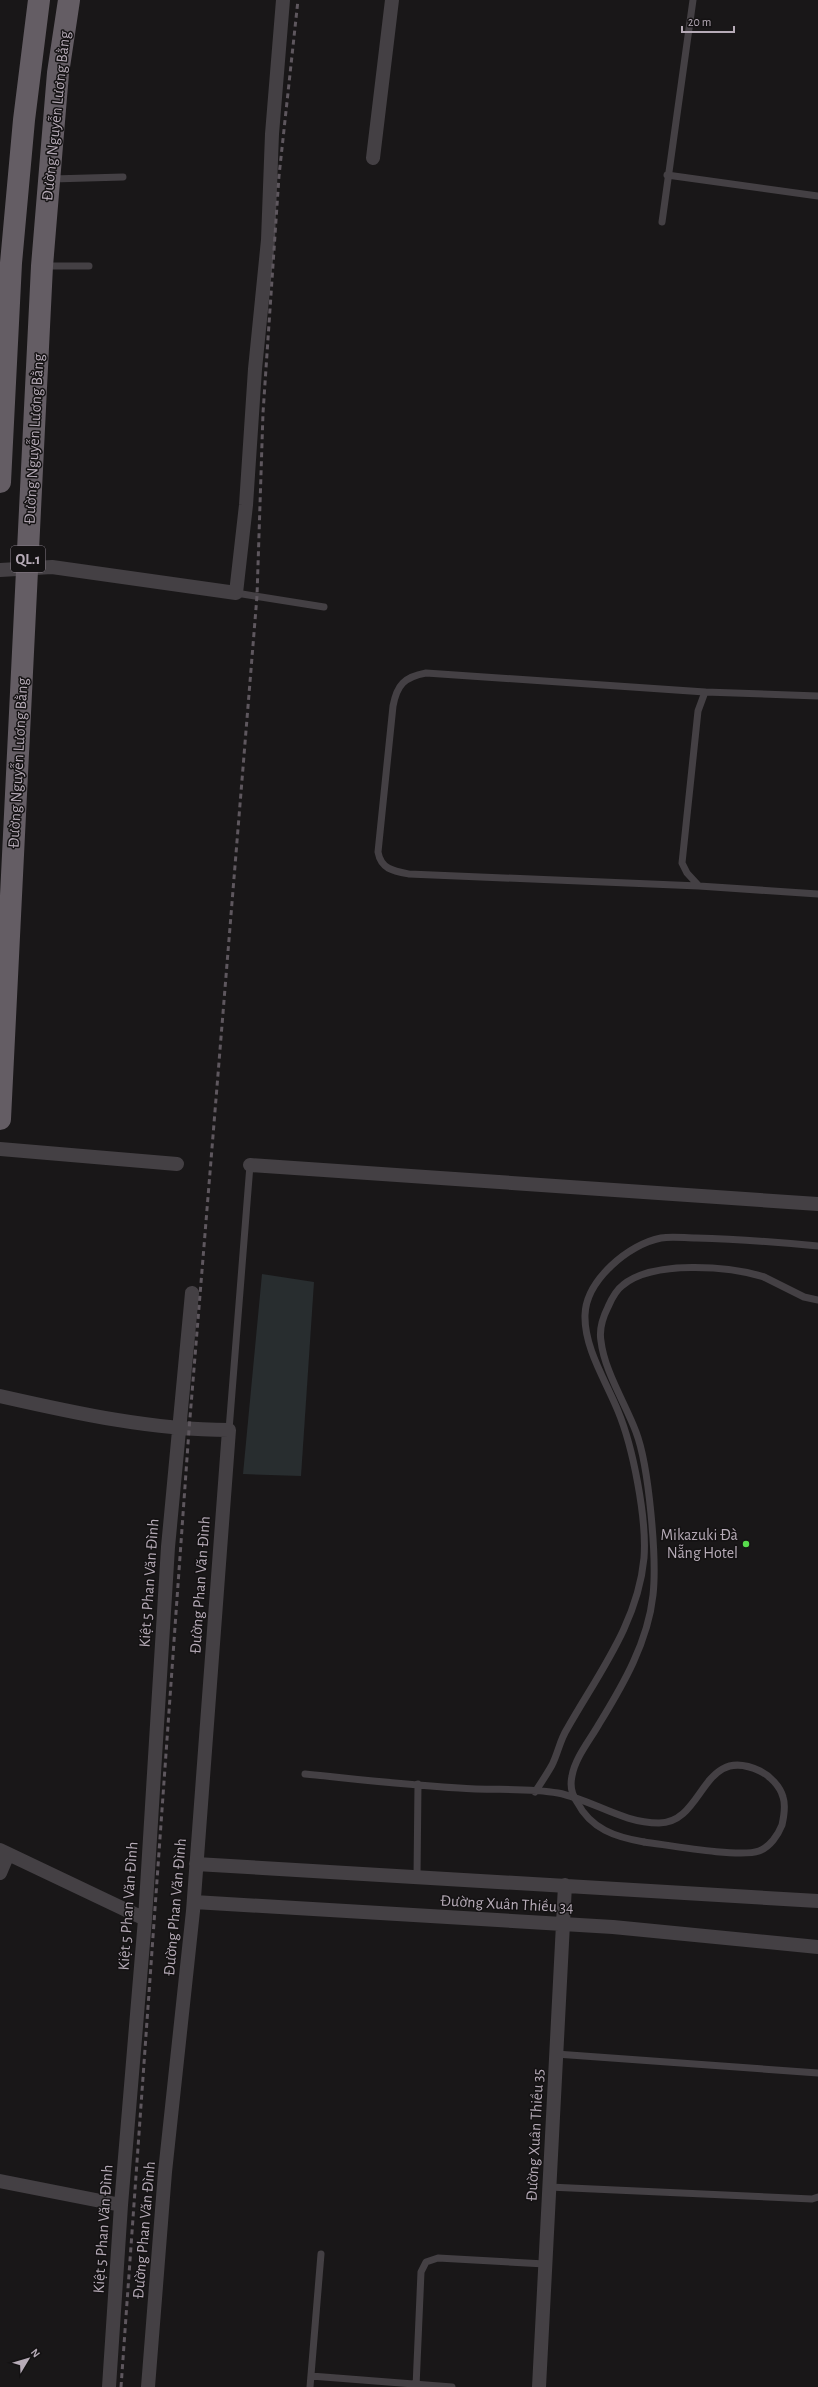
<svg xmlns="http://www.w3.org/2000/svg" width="818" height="2387" viewBox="0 0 818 2387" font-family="'Alegreya Sans',sans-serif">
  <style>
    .green { fill: #282d2f }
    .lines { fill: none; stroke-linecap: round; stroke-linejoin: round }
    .service { stroke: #444044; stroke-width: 7 }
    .minor { stroke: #444044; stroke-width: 14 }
    .trunk { stroke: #645d64; stroke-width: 22 }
    .rail { stroke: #5e575e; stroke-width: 3; stroke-dasharray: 5 4; stroke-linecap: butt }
    .service-bridge { stroke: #444044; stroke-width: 7 }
    .poi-dot { fill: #58db4d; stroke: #141213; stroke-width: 1.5 }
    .labels { text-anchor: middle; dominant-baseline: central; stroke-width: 3; stroke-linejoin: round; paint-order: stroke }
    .shield { fill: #141213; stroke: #857d86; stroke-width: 1 }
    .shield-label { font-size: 15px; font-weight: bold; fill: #b6abb7 }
    .street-label { font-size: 16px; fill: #b6abb7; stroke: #141213 }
    .poi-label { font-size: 16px; fill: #b6abb7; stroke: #141213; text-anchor: end }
  </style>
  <rect width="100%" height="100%" fill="#191718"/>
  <path class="green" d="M262,1274L314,1282L301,1476L243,1474Z"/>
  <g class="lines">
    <path class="service" d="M667,175L818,196
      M52,179L123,177
      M662,222L693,0
      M44,266H89
      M236,593L324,607
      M818,696L705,692L698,711L682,863L687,873L699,886L818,894
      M699,886L409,874C393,871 381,869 378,852L393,706C397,685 404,677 426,673L705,692
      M764,1277L804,1297L818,1300
      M229,1430L250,1165
      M305,1774C356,1779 408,1785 459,1788C491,1791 526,1787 558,1793C593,1800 622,1823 659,1823C705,1823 701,1743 760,1771C770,1776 780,1786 783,1797C786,1806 784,1816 782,1825C778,1835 770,1847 759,1851C739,1858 668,1845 644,1842
      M535,1792C541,1783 547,1774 552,1765C558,1753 560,1740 567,1729C598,1674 638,1623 644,1558C647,1519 633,1447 618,1411C606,1381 584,1348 585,1315C586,1280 629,1244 661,1238C672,1236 685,1238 696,1238C737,1239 777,1242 818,1246
      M417,1877L418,1784
      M556,2054L818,2073
      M549,2187L812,2199L818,2197
      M311,2376L452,2387
      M310,2387L321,2254
      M416,2387L421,2272L426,2262L438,2258L545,2264"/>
    <path class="minor" d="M373,158L392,0
      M0,570L52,567L236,593L246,505L255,369L268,240L272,134L283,0
      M0,1149L177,1164
      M250,1165L818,1204
      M0,1396C75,1413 152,1430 229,1430L193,1911L165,2172L148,2387
      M0,1850L145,1919
      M196,1864L818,1901
      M0,1873L8,1854
      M194,1902L613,1927L818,1947
      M0,2181L121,2205
      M109,2387L121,2205L145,1919L168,1547L192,1293
      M539,2387L565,1885"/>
    <path class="trunk" d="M0,482L11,263L24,120L39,0
      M0,1119L42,266L58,73L69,0"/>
    <path class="rail" d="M121,2387L189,1430L257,596L263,413L279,176L298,0"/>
    <path class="service-bridge" d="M644,1842C615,1837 591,1829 577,1802C572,1795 570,1785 572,1776C575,1758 590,1740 599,1724C623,1685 648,1642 653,1595C657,1559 649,1466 636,1432C626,1405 604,1370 601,1341C599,1330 603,1317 608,1307C611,1300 616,1290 623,1285C653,1260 729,1266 764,1277"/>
  </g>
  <circle class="poi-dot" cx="746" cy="1544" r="4"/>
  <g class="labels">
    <rect class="shield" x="11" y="546" width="34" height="26" rx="3"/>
    <g class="shield-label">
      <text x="28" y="559">QL.1</text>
    </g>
    <g class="street-label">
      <text transform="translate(56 116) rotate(-84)">Đường Nguyễn Lương Bằng</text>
      <text transform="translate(34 439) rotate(-87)">Đường Nguyễn Lương Bằng</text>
      <text transform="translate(18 763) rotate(-87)">Đường Nguyễn Lương Bằng</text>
      <text transform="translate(149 1583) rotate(-86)">Kiệt 5 Phan Văn Đình</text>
      <text transform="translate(200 1585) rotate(-86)">Đường Phan Văn Đình</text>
      <text transform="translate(507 1904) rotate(3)">Đường Xuân Thiều 34</text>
      <text transform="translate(128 1906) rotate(-86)">Kiệt 5 Phan Văn Đình</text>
      <text transform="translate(175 1907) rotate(-85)">Đường Phan Văn Đình</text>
      <text transform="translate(535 2135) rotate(-87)">Đường Xuân Thiều 35</text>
      <text transform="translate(103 2229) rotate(-86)">Kiệt 5 Phan Văn Đình</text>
      <text transform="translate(144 2230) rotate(-85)">Đường Phan Văn Đình</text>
    </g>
    <g class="poi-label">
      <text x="738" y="1535">Mikazuki Đà<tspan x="738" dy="18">Nẵng Hotel</tspan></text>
    </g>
  </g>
  <g transform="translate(28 2359) rotate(52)" stroke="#141213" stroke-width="3" paint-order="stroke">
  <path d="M0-3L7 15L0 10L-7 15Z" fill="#b6abb7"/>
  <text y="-6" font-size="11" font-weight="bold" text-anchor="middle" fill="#b6abb7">N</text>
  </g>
  <path d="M682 26v6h52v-6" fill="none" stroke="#b6abb7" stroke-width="2"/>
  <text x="688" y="26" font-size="12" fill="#b6abb7" stroke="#141213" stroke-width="3" paint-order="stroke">20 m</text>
</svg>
